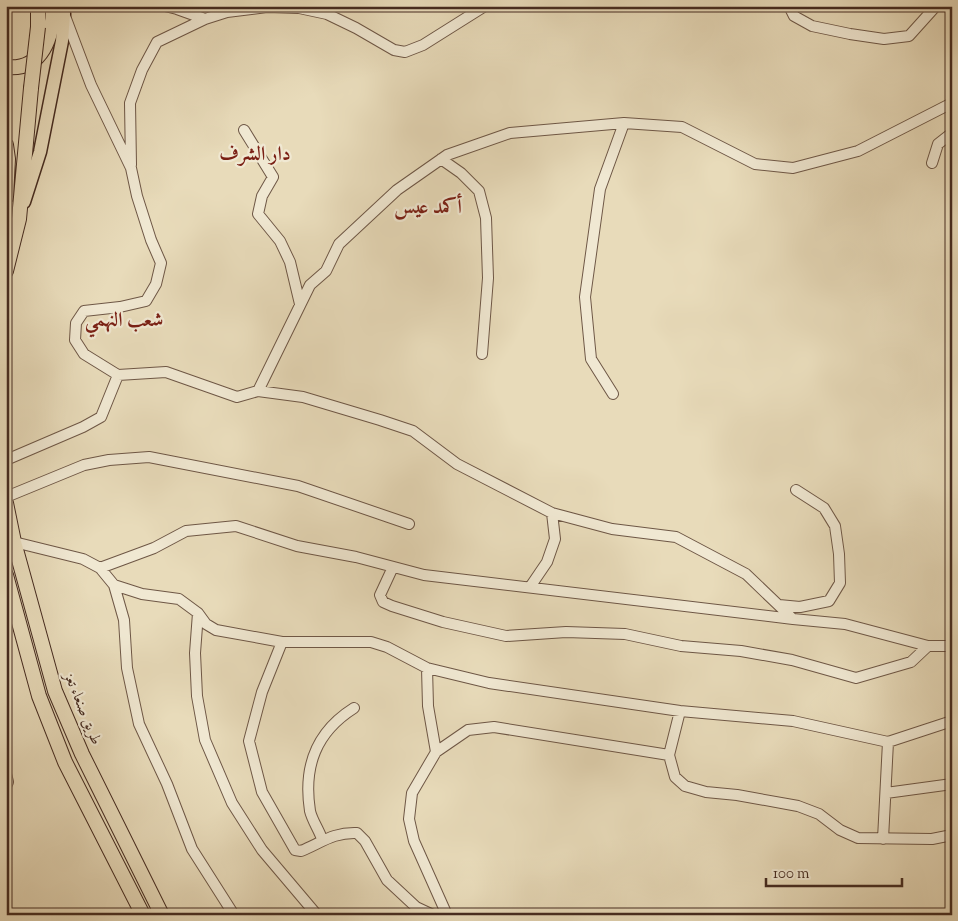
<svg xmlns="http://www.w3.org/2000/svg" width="958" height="921" viewBox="0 0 958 921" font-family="'Sorts Mill Goudy',Amiri,serif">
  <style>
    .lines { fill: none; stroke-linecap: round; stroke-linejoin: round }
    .minor-casing { stroke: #6e5746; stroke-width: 12 }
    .major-casing { stroke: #452b20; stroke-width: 15 }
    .highway-casing { stroke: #452b20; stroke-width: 16 }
    .minor { stroke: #f0e8d2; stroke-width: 10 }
    .major { stroke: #e8dbba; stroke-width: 12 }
    .highway { stroke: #e8dbba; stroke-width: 14 }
    .highway-bridge-casing { stroke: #452b20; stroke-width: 16; stroke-linecap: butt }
    .highway-bridge { stroke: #e8dbba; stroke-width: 14 }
    .labels { text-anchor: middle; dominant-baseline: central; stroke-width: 4.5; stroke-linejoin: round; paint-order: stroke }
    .street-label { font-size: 15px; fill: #452b20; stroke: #f0e8d2 }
    .district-label { font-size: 20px; font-weight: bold; fill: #7a1f14; stroke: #f0e8d2 }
  </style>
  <rect width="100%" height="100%" fill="#e8dbba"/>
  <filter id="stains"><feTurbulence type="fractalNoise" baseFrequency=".004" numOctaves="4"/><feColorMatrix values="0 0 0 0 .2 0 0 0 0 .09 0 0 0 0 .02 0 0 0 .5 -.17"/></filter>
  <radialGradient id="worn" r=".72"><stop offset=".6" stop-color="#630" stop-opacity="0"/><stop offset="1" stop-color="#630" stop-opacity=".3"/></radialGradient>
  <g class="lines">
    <g class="minor-casing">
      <path id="minor" d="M165,6L177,9L205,19
        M789,6L794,16L812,26L850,34L884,39L909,36L936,6
        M65,16L91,85L131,168L137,196L151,240L161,263L156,284L146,301L120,307L84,311L76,323L75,340L84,354L118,375L166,372L237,397L258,391L303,397L380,420L413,431L457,464L552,513L612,529L676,537L746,574L793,619L845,624L928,646H952
        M244,130L273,177L262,196L258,214L280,241L290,262L300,304
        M441,159L461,173L479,191L486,218L488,278L482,354
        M932,163L938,144L952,133
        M131,165L130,103L142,70L157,42L205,19L227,12L267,7L299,8L327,14L356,28L394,50L405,52L423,45L485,6
        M258,391L310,285L326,271L339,244L397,190L447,155L510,133L624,123L682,127L755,164L793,168L858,151L952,103
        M613,394L591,359L585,297L600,189L624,123
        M6,460L83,427L101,417L118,375
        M6,497L84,465L109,460L149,457L298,486L409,524
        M14,542L83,559L100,568L114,585L142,594L179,599L198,613L206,624L216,630L282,642H371L387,647L427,668L489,683L680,711L793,721L888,742L952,721
        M393,567L380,595L383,602L392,606L443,622L506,636L566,632L625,634L681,646L741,651L792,660L856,678L911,662L928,646
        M100,568L154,548L186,531L236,526L297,546L356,557L424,575L793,619
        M114,585L124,620L127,668L139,724L167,784L192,849L234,915
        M530,587L547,562L555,539L552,513
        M779,605L800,607L829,601L840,583L839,554L835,526L824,508L796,490
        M198,613L195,653L197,696L205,740L232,803L262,850L317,915
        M282,642L262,692L249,741L262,792L295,850L301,851C321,843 333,832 357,833L365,841L387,880L416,907L433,915
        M427,668L428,706L436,752
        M680,711L669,755L675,777L685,786L706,792L737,795L798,806L819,814L840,830L858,838L932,839L952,835
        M6,774L8,782L6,786
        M886,793L952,784
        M322,839C319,830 312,820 310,811C303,766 316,732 354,708
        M883,839L888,742
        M447,915L414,841L409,819L412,793L436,752L468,730L494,727L669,755"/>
    </g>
    <g class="major-casing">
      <path id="major" d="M24,202L40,152L62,41L64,14L63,6"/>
    </g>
    <g class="highway-casing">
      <path id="highway" d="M38,6V27
        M6,67C43,71 53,36 53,6
        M6,145L8,159L6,197
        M6,271L19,219L31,88
        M6,503L14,542L55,691L82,754L162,915
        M6,575L39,696L65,762L143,915"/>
    </g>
    <use href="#minor" class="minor"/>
    <use href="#major" class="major"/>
    <use href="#highway" class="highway"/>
    <g class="highway-bridge-casing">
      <path id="highway-bridge" d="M31,88L38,27"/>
    </g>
    <use href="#highway-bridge" class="highway-bridge"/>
  </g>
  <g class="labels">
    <g class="street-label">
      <text transform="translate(82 709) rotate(68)">طريق صنعاء تعز</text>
    </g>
    <g class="district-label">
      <text x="255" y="155">دار الشرف</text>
      <text x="428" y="208">أكمد عيس</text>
      <text x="124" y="321">شعب النهمي</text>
    </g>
  </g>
  <rect width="958" height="921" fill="none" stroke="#e8dbba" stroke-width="25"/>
  <rect x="8" y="8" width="943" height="906" fill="none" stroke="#452b20" stroke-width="2.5"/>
  <rect x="12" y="12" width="933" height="896" fill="none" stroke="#452b20"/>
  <path d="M766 878v8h136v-8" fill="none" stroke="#452b20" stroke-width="2.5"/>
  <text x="773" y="878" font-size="15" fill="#452b20" stroke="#f0e8d2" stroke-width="4" paint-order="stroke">100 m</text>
  <rect width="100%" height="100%" filter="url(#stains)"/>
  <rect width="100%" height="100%" fill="url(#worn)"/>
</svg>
